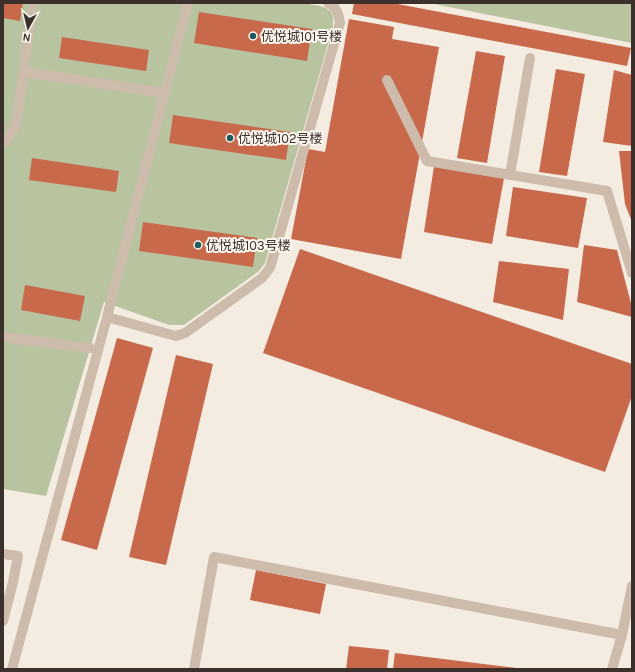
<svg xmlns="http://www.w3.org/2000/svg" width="635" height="672" viewBox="0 0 635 672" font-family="Karla,'Noto Sans SC',sans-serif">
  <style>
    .green { fill: #b8c4a0 }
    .building { fill: #c8694b }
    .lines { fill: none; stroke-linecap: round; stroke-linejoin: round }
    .minor { stroke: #cdbbac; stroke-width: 10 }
    .poi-dot { fill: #1f5a5e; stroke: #fbf5ee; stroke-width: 1.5 }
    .labels { text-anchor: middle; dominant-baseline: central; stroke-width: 4; stroke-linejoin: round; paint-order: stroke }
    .poi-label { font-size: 13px; fill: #3b302b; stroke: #fbf5ee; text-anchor: start }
  </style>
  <rect width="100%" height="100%" fill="#f4ebe1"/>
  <path class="green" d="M3,3H299C307,4 325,5 330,11C334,15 333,22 333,27L265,263L259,271L184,325H169L104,302L46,496L3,489Z
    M429,3H632V43Z"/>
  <path class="building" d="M3,3H23L20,21L3,18Z
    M354,3H392L631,48L627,66L352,14Z
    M199,12L312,29L307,61L194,43Z
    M349,19L394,27L392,39L439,47L401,259L291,239L308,149L325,152Z
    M62,37L149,50L146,71L59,58Z
    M476,51L505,56L487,163L457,158Z
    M556,69L585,74L567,176L539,172Z
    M614,70L632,75V146L603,142Z
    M173,115L290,132L286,160L169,143Z
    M619,151H632V222L625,204Z
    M32,158L119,171L116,192L29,180Z
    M434,166L504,178L492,244L424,232Z
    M513,187L587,198L578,248L506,236Z
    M143,222L257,238L253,267L139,251Z
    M584,245L617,250L632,307V317L577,302Z
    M300,249L632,364V396L605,472L263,353Z
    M499,261L569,269L563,320L493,302Z
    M25,285L85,296L80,321L21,310Z
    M117,338L153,348L97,550L61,540Z
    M176,355L213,364L166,565L129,557Z
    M256,570L326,584L320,614L250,600Z
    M349,646L389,650L387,669H346Z
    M395,653L517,668V669H393Z"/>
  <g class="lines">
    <path class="minor" d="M24,72L165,93
      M387,80L427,161L607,191L632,273
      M3,142L6,141L16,126L33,3
      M510,175L530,58
      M107,317L176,336L185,333L262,278L270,268L340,23C339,15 336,6 328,3
      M3,337L90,348
      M3,554L18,556L13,582L3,621
      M12,669L107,317L188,3
      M194,669L214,557L622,635
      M612,669L622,635L632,586"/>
  </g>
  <g class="poi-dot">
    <circle cx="253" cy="36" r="4"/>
    <circle cx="230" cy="138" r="4"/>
    <circle cx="198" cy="245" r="4"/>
  </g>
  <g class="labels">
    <g class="poi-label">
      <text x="261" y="36">优悦城101号楼</text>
      <text x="238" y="138">优悦城102号楼</text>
      <text x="206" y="245">优悦城103号楼</text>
    </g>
  </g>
  <rect width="635" height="672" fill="none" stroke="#3b302b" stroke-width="8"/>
  <g transform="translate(28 28) rotate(188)" stroke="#fbf5ee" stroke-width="3" paint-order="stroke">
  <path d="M0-3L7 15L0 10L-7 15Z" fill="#3b302b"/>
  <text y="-6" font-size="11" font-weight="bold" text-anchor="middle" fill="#3b302b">N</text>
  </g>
</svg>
